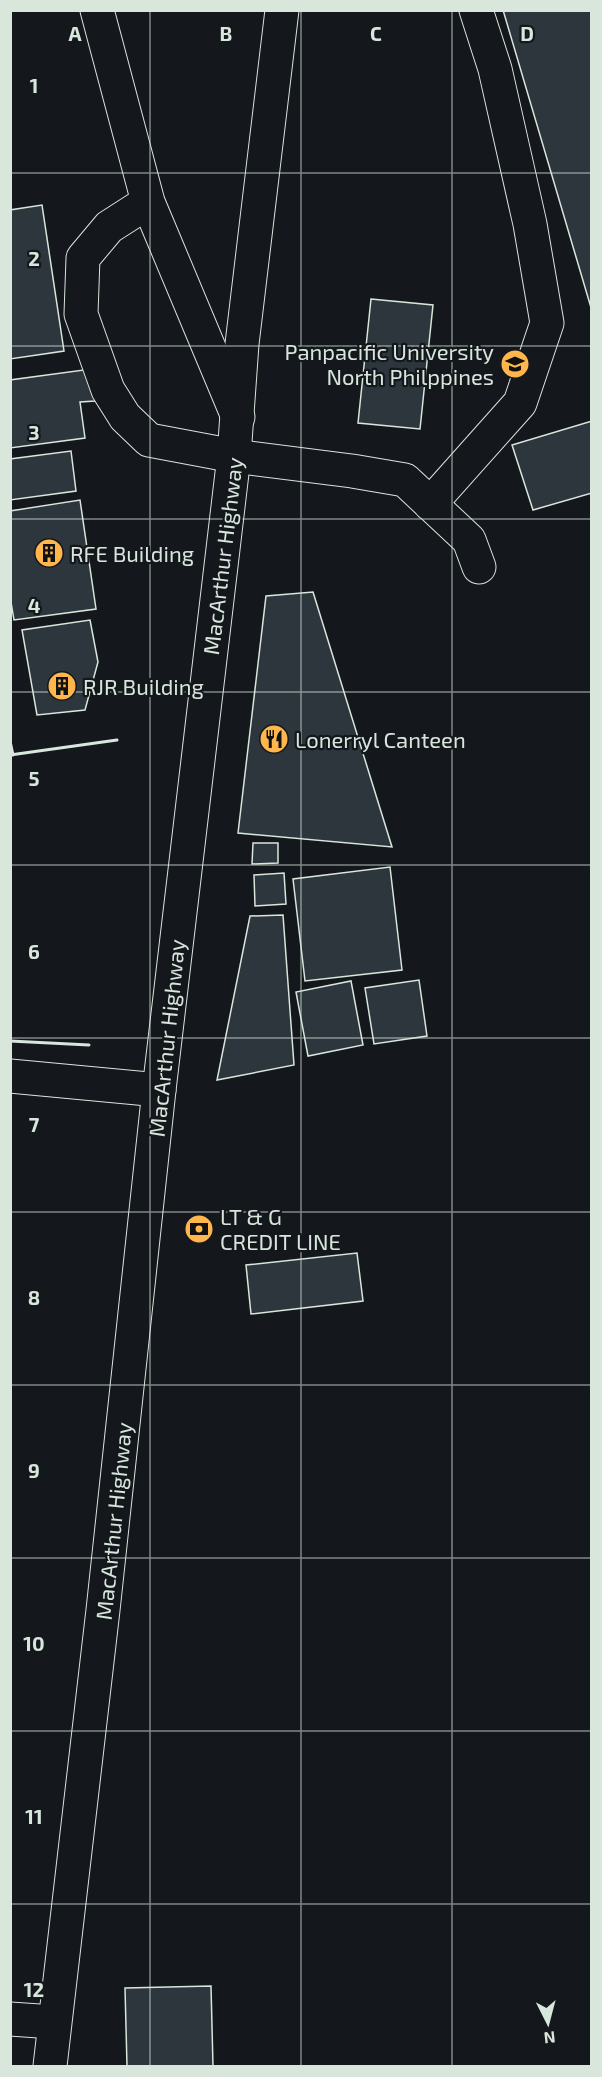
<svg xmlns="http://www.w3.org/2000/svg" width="602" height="2077" viewBox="0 0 602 2077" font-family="'Exo 2',sans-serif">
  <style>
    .building { fill: #2c363c; stroke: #d8e6dc; stroke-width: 1.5 }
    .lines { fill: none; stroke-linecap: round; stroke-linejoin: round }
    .minor-casing { stroke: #d8e6dc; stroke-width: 35 }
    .major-casing { stroke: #d8e6dc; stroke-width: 35 }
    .minor { stroke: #14181c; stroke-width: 33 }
    .major { stroke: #14181c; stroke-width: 33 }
    .wall { stroke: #d8e6dc; stroke-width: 3 }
    .grid { fill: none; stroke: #d8e6dc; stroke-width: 1.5; stroke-opacity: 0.55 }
    .labels { text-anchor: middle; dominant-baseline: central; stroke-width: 4.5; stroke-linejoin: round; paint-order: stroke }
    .poi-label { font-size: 22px; fill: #d8e6dc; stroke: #14181c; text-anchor: start }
    .street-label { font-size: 22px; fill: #d8e6dc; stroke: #14181c }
    .grid-label { font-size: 20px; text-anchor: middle; font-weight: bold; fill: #d8e6dc; stroke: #14181c; stroke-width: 4.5; stroke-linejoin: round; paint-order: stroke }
  </style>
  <rect width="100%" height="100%" fill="#14181c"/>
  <path class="building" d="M503,10H592V311Z
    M42,205L64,351L10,359V210Z
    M371,299L433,305L420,429L358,423Z
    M91,369L95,401L80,402L85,438L10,448V380Z
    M592,421V493L533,510L512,445Z
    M71,451L76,491L10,500V459Z
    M80,500L96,609L14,620L10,596V511Z
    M313,592L392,847L238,833L266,596Z
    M90,620L98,662L85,710L37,715L22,630Z
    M253,843H278V863L252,864Z
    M390,867L402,970L305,981L293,879Z
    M284,873L286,904L255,906L254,875Z
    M283,915L294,1065L217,1080L250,916Z
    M419,980L427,1036L374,1044L365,988Z
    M351,981L363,1045L308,1056L296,992Z
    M357,1253L363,1301L251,1314L246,1265Z
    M211,1986L213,2066H127L125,1988Z"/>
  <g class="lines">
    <g class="minor-casing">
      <path id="minor" d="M97,10L148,202L238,417
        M148,202L109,227L83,258L81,314L108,390L125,417L149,440L234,456L352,471L405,480L469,540L479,567
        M430,504L520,403L547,323L530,224L495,69L476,10
        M10,1076L159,1090
        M10,2019L54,2022"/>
    </g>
    <g class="major-casing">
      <path id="major" d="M50,2066L103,1610L159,1090L234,456L242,344L282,10"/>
    </g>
    <use href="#minor" class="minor"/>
    <use href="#major" class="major"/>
    <path class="wall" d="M10,741L13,755
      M10,755L117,740
      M10,1041L89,1045"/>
  </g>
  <path class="grid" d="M150,10V2066M301,10V2066M452,10V2066M10,173H592M10,346H592M10,519H592M10,692H592M10,865H592M10,1038H592M10,1212H592M10,1385H592M10,1558H592M10,1731H592M10,1904H592"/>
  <defs>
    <g id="university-disc" transform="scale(1.5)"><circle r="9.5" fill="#ffb74d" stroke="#14181c"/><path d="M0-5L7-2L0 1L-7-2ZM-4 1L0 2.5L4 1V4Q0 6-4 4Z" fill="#111"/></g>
    <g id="building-disc" transform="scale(1.5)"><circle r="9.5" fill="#ffb74d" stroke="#14181c"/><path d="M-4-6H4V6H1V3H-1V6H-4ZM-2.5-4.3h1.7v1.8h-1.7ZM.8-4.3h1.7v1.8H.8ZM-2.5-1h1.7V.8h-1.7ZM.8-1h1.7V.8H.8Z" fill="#111"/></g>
    <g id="restaurant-disc" transform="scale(1.5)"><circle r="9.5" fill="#ffb74d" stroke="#14181c"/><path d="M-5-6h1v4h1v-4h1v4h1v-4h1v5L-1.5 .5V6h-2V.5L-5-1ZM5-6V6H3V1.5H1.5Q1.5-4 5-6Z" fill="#111"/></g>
    <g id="bank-disc" transform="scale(1.5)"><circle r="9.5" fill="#ffb74d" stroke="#14181c"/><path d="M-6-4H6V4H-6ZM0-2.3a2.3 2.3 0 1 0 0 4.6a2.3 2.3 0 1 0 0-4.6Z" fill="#111"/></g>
  </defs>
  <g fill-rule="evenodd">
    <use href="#university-disc" x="515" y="364"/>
    <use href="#building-disc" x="49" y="553"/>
    <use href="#building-disc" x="62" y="686"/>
    <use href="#restaurant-disc" x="274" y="739"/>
    <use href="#bank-disc" x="199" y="1229"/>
  </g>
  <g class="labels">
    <g class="poi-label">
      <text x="494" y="351" text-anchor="end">Panpacific University<tspan x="494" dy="25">North Philppines</tspan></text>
      <text x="70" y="553">RFE Building</text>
      <text x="83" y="686">RJR Building</text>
      <text x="295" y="739">Lonerryl Canteen</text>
      <text x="220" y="1216">LT &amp; G<tspan x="220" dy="25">CREDIT LINE</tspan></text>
    </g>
    <g class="street-label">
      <text transform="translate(222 556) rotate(-83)">MacArthur Highway</text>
      <text transform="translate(166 1038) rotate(-84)">MacArthur Highway</text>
      <text transform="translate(113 1521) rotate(-84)">MacArthur Highway</text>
    </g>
  </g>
  <g class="grid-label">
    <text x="75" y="41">A</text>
    <text x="226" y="41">B</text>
    <text x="376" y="41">C</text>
    <text x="527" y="41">D</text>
    <text x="34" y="93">1</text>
    <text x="34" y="266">2</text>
    <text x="34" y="440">3</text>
    <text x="34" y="613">4</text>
    <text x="34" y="786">5</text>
    <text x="34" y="959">6</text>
    <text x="34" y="1132">7</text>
    <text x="34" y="1305">8</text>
    <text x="34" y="1478">9</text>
    <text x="34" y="1651">10</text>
    <text x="34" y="1824">11</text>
    <text x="34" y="1997">12</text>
  </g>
  <rect width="602" height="2077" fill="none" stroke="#d8e6dc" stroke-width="24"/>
  <g transform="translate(548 2023) rotate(174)" stroke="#14181c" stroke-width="4.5" paint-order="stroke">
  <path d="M0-4.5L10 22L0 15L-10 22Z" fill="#d8e6dc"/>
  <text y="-9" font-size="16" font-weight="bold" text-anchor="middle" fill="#d8e6dc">N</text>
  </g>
</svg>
